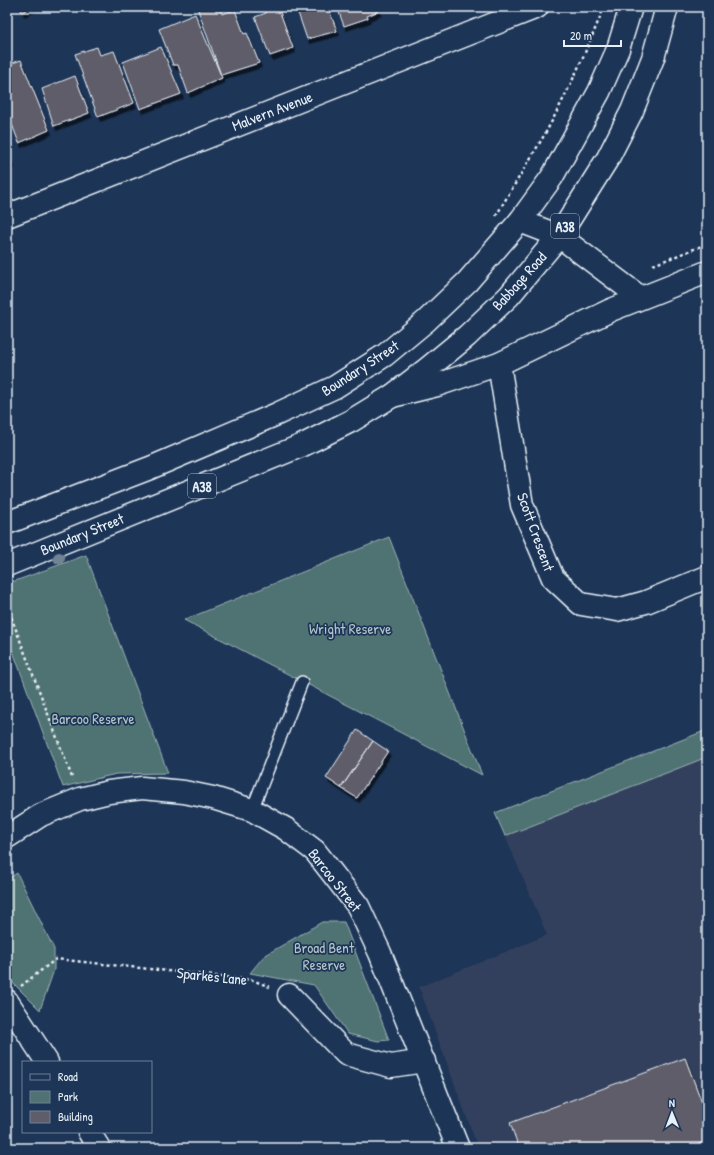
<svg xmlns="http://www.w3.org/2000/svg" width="714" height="1155" viewBox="0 0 714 1155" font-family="'Patrick Hand',sans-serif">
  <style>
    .built { fill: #31415d }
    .green { fill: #507272; stroke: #9cb2b5 }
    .building { fill: #605d6b; stroke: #e8f1f8; filter: url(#shadow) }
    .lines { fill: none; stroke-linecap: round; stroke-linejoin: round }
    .service-casing { stroke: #e8f1f8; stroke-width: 14 }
    .minor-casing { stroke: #e8f1f8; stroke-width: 25 }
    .primary-casing { stroke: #e8f1f8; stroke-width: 25 }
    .trunk-casing { stroke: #e8f1f8; stroke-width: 25 }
    .path { stroke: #e8f1f8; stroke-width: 2.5; stroke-dasharray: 3 3; stroke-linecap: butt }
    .service { stroke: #1d3557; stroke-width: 11 }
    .minor { stroke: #1d3557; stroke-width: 22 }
    .primary { stroke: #1d3557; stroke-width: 22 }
    .trunk { stroke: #1d3557; stroke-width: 22 }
    .tree { fill: #708496 }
    .labels { text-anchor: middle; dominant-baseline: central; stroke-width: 3.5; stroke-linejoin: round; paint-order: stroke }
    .shield { fill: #1d3557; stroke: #abb9c8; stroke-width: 1 }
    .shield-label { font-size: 14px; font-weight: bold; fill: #e8f1f8 }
    .street-label { font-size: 15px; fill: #e8f1f8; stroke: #1d3557 }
    .park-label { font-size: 15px; fill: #b3c5c9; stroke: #1d3557 }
  </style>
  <defs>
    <filter id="shadow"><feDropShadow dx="2.5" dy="4.5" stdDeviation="0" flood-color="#0009"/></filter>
  </defs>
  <rect width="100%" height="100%" fill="#1d3557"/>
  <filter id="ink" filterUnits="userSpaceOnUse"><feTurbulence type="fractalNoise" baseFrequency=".025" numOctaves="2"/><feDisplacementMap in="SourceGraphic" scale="8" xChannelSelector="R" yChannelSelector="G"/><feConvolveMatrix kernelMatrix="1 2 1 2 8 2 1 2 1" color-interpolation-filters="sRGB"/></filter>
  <g filter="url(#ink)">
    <path class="built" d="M707,757V1148H478L419,987L547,935L505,836Z"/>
    <path class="green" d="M389,537L482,775L184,620Z
      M86,555L168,773L116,774L63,787L7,635V584Z
      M707,730V757L505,836L495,813Z
      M17,873L54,949V970L40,1010L7,977V880Z
      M322,922H344L389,1040L378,1041L348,1034L314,985L250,973L264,956Z"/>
    <path class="building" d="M20,7H33L22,12Z
      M197,7H219L222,14L235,10L244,34L247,33L259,63L221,75Z
      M264,7H278L293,48L270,56L255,17L266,13Z
      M296,7H328L337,31L307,39Z
      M337,7H377L379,11L367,16L368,18L344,26Z
      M195,14L222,78L188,93L178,65H173L159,29Z
      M97,47L100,55L114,51L134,103L98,117L75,54Z
      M161,47L181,94L140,109L123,62Z
      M21,60L49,130L19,143L7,111V65Z
      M75,76L89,113L54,126L42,89Z
      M7,154L11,163L7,165Z
      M357,730L373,741L341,788L326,778Z
      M373,741L388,751L357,798L341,788Z
      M685,1058L707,1116V1141L688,1148H519L510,1123Z"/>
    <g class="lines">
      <g class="service-casing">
        <path id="service" d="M252,810L302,682"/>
      </g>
      <g class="minor-casing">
        <path id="minor" d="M7,216L537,7
          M499,364L522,505L553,578L581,604L617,610L646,602L707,577
          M7,837L41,815L80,799L109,792L142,788L184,792L213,798L252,810L286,829L315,851L358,906L380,953L458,1148
          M289,995L346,1054L391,1066L424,1061
          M7,1001L47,1062
          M89,1132L99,1148"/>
      </g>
      <g class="primary-casing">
        <path id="primary" d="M520,221L559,236L641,298
          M392,396L437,385L499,364L611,310L707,272"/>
      </g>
      <g class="trunk-casing">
        <path id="trunk" d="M7,523L150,468L277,414L335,387L385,355L426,321L467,282L520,221L552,177L599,92L618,49L631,7
          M7,565L303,445L351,421L392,396L427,369L467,336L509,296L559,236L608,158L632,111L653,58L667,7"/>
      </g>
      <path class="path" d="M496,216C512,188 530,160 546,132C568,92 587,50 604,7
        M653,265L707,244
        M7,606L73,780
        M21,986L56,959L252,980L270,987"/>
      <use href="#service" class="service"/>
      <use href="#minor" class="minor"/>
      <use href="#primary" class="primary"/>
      <use href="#trunk" class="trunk"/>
    </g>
    <circle class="tree" cx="59" cy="558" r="6"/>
  </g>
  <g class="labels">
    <g class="shield">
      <rect x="551" y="214" width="28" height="24" rx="3"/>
      <rect x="188" y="474" width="28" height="24" rx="3"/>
    </g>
    <g class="shield-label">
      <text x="565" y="226">A38</text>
      <text x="202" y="486">A38</text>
    </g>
    <g class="street-label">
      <text transform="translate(272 111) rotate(-21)">Malvern Avenue</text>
      <text transform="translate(519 281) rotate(-48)">Babbage Road</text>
      <text transform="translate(360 368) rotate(-33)">Boundary Street</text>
      <text transform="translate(536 532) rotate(70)">Scott Crescent</text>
      <text transform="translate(82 534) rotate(-22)">Boundary Street</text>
      <text transform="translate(335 880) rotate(52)">Barcoo Street</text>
      <text transform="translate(212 976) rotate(6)">Sparkes Lane</text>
    </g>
    <g class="park-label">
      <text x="350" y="628">Wright Reserve</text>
      <text x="93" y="718">Barcoo Reserve</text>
      <text x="324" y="947">Broad Bent<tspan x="324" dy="17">Reserve</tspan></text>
    </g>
  </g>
  <rect width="714" height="1155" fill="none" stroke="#1d3557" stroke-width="24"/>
  <rect x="12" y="12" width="690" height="1131" fill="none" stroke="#e8f1f8" stroke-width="1.5" filter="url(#ink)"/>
  <rect x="22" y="1061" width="130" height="72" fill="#1d3557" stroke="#6e8097"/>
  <rect x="30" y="1074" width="20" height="6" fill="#1d3557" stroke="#6e8097"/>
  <text x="58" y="1081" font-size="12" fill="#e8f1f8">Road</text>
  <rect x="30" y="1091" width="20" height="12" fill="#507272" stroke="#6e8097"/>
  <text x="58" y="1101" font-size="12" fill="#e8f1f8">Park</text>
  <rect x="30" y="1111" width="20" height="12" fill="#605d6b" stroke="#6e8097"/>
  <text x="58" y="1121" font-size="12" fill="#e8f1f8">Building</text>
  <g transform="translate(672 1113) rotate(359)" stroke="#1d3557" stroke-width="3" paint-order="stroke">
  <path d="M0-3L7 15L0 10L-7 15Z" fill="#e8f1f8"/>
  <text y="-6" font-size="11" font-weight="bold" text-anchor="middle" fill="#e8f1f8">N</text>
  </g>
  <path d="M564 40v6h57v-6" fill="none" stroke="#e8f1f8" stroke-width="2"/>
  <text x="570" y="40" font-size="12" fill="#e8f1f8" stroke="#1d3557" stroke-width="3" paint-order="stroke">20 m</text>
</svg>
